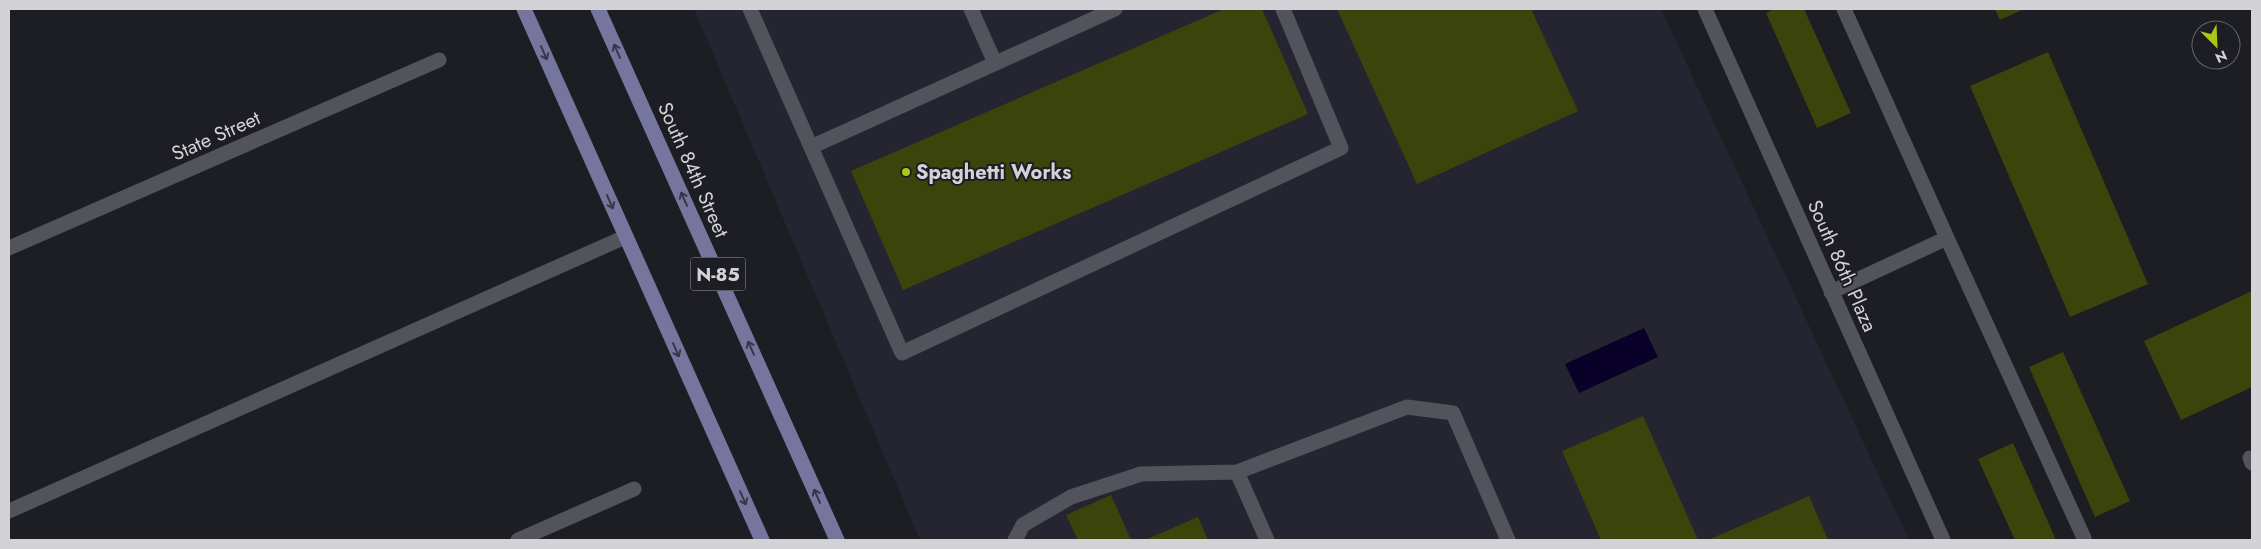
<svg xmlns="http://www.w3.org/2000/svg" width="2261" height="549" viewBox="0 0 2261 549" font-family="Jost,sans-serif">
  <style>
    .built { fill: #252532 }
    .water { fill: #090128 }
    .building { fill: #3b450b }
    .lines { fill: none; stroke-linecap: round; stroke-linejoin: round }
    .minor { stroke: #53535b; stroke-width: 15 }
    .major { stroke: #75759e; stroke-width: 15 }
    .oneway { stroke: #373749 }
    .poi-dot { fill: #acc613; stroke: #1d1d24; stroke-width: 2 }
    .labels { text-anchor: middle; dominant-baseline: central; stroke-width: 4; stroke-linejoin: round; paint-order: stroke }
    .shield { fill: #1d1d24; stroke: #9c9ca1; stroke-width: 1 }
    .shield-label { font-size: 19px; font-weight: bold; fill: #d2d2d7 }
    .street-label { font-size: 20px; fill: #d2d2d7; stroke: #1d1d24 }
    .poi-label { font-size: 20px; font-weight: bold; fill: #d2d2d7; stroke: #1d1d24; text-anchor: start }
  </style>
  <rect width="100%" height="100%" fill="#1d1d24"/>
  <path class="built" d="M694,9H1661L1909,540H920Z"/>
  <path class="water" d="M1644,328L1658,357L1579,393L1565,364Z"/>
  <path class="building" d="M1224,9H1262L1308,114L903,290L851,171Z
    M1337,9H1531L1578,111L1417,184Z
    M1774,9H1804L1851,113L1817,128L1766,13Z
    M1995,9H2024L2000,20Z
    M2048,52L2148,284L2070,317L1970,86Z
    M2252,291V387L2181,420L2144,341Z
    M2063,352L2130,501L2095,517L2029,367Z
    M1643,416L1698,540H1601L1562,451Z
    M2013,443L2056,540H2015L1978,459Z
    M1111,495L1131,540H1078L1066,515Z
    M1809,496L1828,540H1708Z
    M1198,517L1208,540H1145Z"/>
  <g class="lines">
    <path class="minor" d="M750,9L902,353L1341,148L1283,9
      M971,9L995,63
      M1705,9L1943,540
      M811,147L1115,9
      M1947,238L2084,538
      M9,248L439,60
      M1831,292L1947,238L1844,9
      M2250,458L2252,463
      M9,511L625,237
      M518,540L634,489
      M1015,540L1023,525L1071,497L1141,474L1237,472
      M1267,540L1237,472L1407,407L1453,413L1508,540"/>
    <path class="major" d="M524,9L762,540
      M598,9L837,540"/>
  </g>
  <defs><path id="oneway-shaft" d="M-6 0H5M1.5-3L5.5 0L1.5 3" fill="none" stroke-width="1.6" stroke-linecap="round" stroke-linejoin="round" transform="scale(1.25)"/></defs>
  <g class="oneway">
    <use href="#oneway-shaft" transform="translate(617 51) rotate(-114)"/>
    <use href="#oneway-shaft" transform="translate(544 53) rotate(66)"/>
    <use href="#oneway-shaft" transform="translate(684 199) rotate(-114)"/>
    <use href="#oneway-shaft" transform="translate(610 202) rotate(66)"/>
    <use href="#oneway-shaft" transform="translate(751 348) rotate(-114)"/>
    <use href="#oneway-shaft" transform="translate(676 350) rotate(66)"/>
    <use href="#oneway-shaft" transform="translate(817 496) rotate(-114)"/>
    <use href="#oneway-shaft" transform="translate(743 498) rotate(66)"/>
  </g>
  <circle class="poi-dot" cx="906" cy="172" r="5"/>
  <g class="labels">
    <rect class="shield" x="690.5" y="257.5" width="55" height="33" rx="4"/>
    <g class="shield-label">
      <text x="718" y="274">N-85</text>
    </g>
    <g class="street-label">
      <text transform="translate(216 136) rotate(-24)">State Street</text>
      <text transform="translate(693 170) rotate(66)">South 84th Street</text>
      <text transform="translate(1842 266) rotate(66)">South 86th Plaza</text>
    </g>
    <g class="poi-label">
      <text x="916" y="172">Spaghetti Works</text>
    </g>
  </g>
  <rect width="2261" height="549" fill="none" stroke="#d2d2d7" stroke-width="20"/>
  <g transform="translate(2216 45) rotate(156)"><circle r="24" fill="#1d1d24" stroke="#65656c"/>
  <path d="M0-4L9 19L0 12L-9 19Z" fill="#acc613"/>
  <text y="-8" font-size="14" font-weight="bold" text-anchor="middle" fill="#d2d2d7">N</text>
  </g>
</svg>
